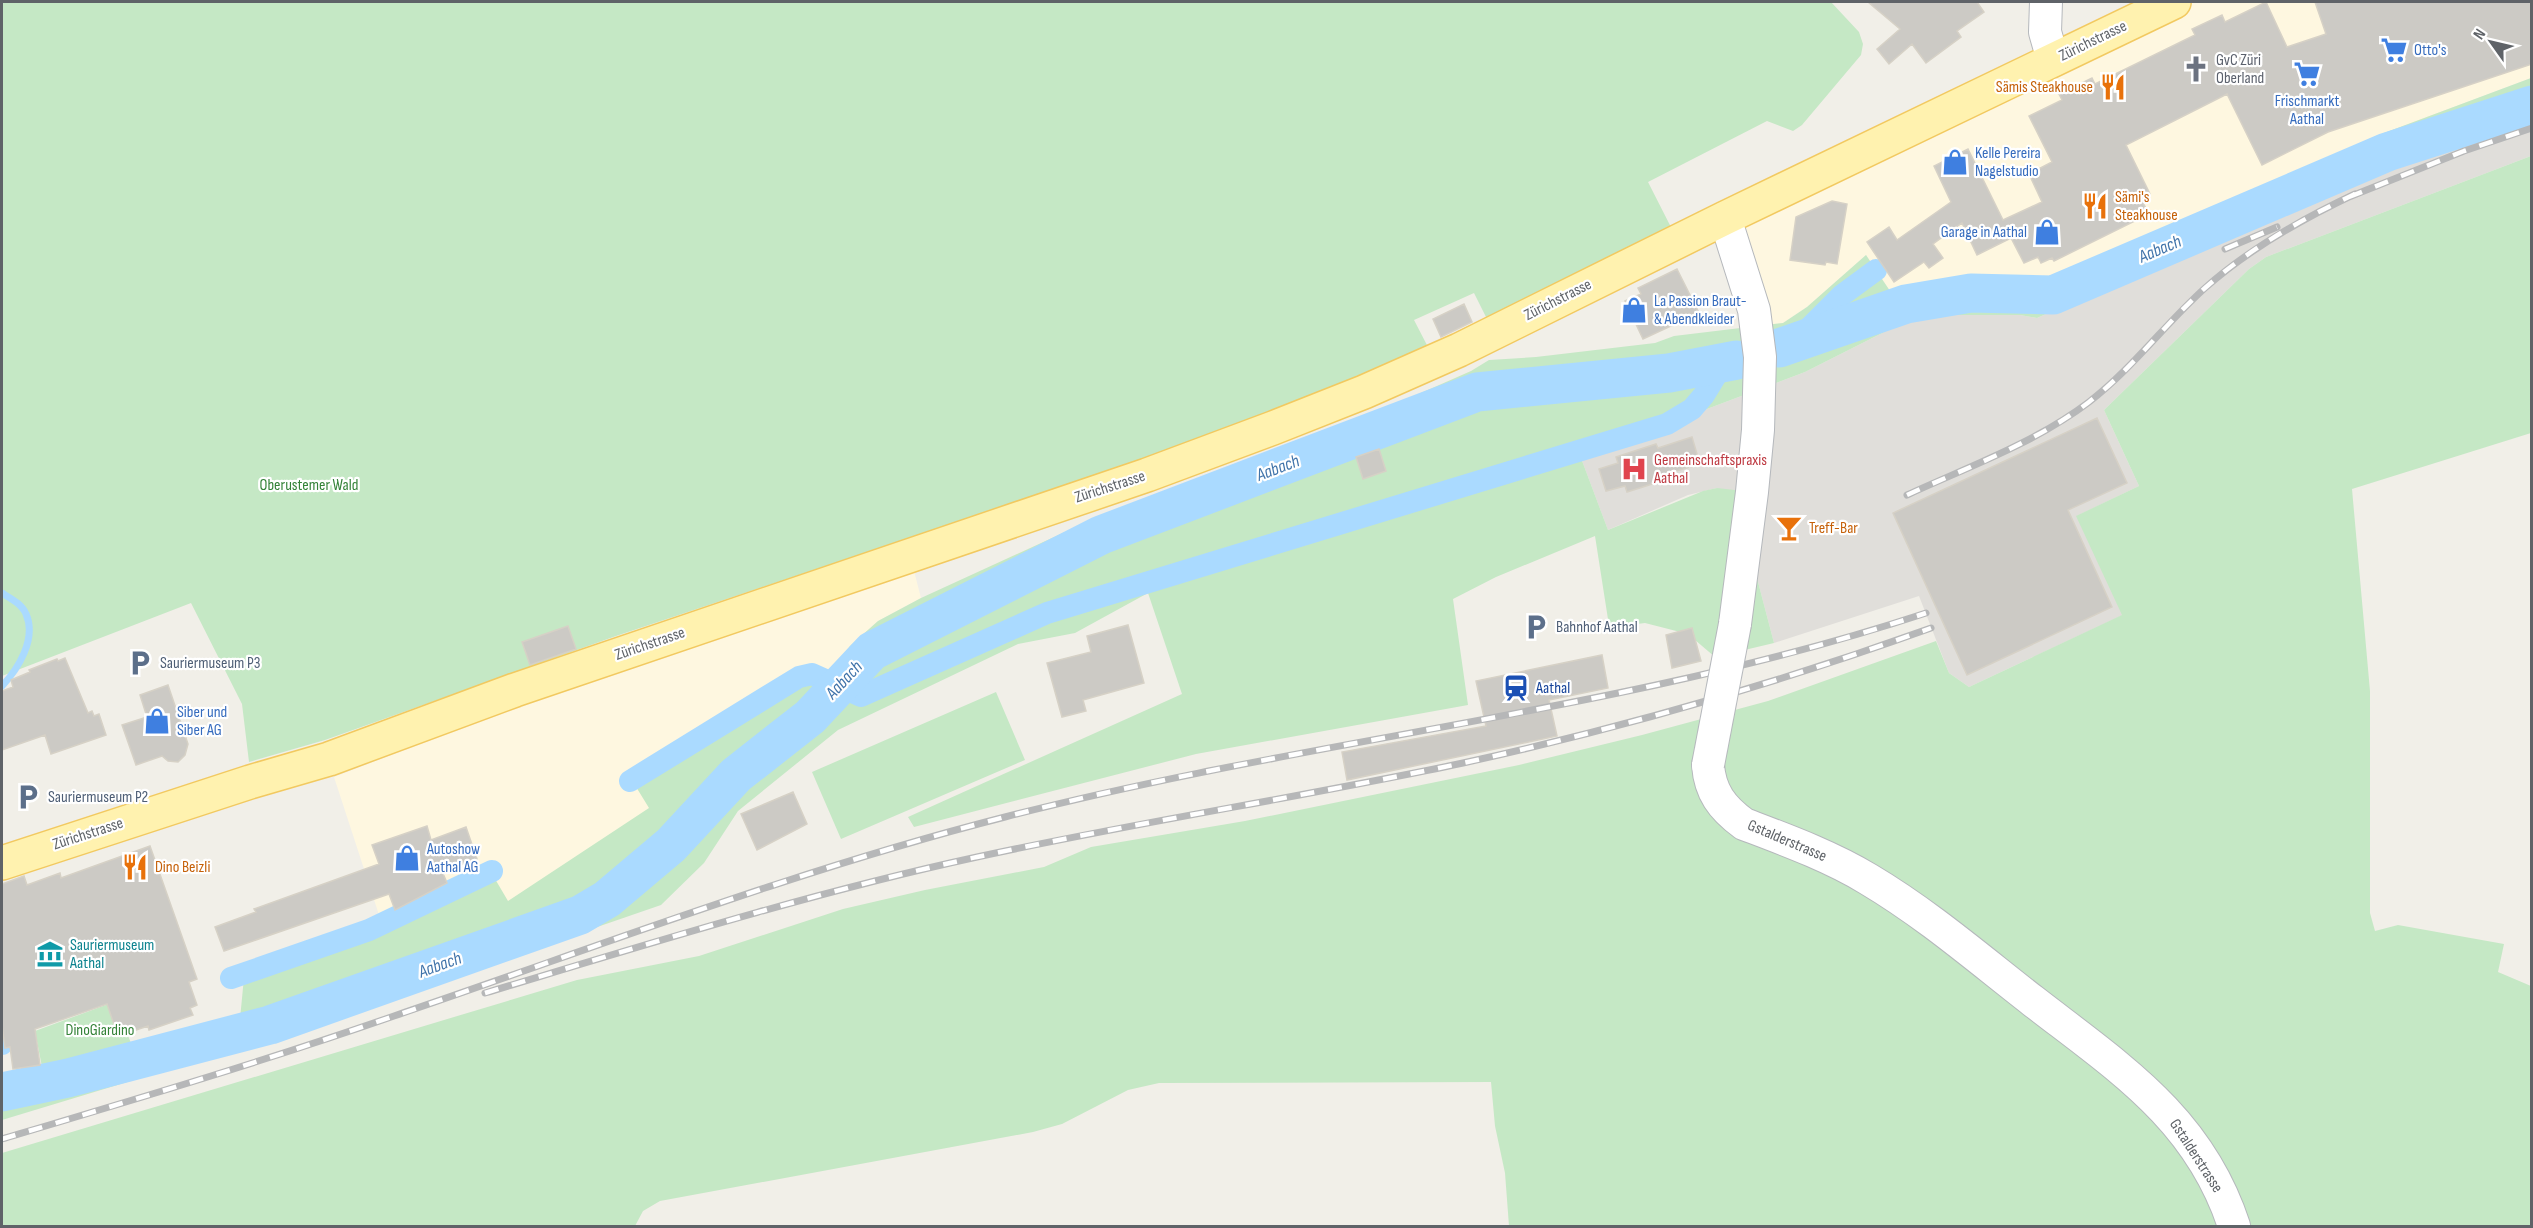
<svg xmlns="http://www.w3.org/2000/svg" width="2533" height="1228" viewBox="0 0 2533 1228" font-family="'Sofia Sans Condensed',sans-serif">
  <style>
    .commercial { fill: #fef7e0 }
    .industrial { fill: #e0deda }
    .green { fill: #c5e8c5 }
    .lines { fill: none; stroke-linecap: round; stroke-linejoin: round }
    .stream { stroke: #aadaff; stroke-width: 7 }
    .canal { stroke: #aadaff; stroke-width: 22 }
    .river { stroke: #aadaff; stroke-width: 39 }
    .building { fill: #cccac5; stroke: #d6d1c6; stroke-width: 1.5 }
    .minor-casing { stroke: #b5b8bc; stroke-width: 34 }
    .major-casing { stroke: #f2c960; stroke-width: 36 }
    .minor { stroke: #fff; stroke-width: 32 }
    .major { stroke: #fff2af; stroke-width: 33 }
    .rail-casing { stroke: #b6b7b8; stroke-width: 7 }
    .rail { stroke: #fff; stroke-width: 4.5; stroke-dasharray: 14; stroke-linecap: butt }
    .minor-bridge-casing { stroke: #b5b8bc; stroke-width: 34; stroke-linecap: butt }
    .minor-bridge { stroke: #fff; stroke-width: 32 }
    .labels { text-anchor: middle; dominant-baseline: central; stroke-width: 4.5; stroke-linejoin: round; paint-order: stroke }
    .street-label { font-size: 16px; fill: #5f6368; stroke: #fff }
    .shop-label { font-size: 16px; fill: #366cbe; stroke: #fff; text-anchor: start }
    .worship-label { font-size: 16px; fill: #5b616d; stroke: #fff; text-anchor: start }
    .food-label { font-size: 16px; fill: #c56008; stroke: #fff; text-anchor: start }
    .health-label { font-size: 16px; fill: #be3a42; stroke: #fff; text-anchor: start }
    .park-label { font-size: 16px; fill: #348238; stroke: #fff }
    .service-label { font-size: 16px; fill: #4e5e75; stroke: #fff; text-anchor: start }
    .transit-label { font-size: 16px; fill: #164399; stroke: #fff; text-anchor: start }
    .culture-label { font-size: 16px; fill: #0d838f; stroke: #fff; text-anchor: start }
    .water-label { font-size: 18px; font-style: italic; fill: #4174aa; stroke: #fff }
  </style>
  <rect width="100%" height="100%" fill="#f1efe8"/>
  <path class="commercial" d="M2174,2H2531V78L2376,136L2051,281L1931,282L1890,291L1866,255L1807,307L1783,323L1757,327L1725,218Z
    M913,567L921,598L878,621L850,646L827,677L810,671L630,777L650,808L508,902L487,867L381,921L334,777L603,673Z"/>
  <path class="industrial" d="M2531,118V156L2266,257L2249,269L2104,410L2139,486L2077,516L2123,615L1969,687L1949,673L1919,596L1774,643L1747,540L1717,488L1688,495L1608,530L1578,450L1667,424L1805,372L1918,315H2020L2037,318L2225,234L2363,178Z"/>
  <path class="green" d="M2,2H1831L1859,32L1863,44L1861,55L1802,125L1793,131L1767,121L1648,182L1678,241L1494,333L1474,293L1414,320L1429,349L1149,458L616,636L325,740L249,762L242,704L191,603L2,676Z
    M2531,78V118L2363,178L2225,234L2037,318L2020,315H1918L1805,372L1667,424L1578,450L1608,530L1703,491L1717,488L1752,492L1747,540L1774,643L1715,657L1688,634L1645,623L1621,626L1610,632L1595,536L1496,577L1453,599L1468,705L1196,754L914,827L908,817L1182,694L1148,593L1075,633L1018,644L838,730L738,811L704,863L661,905L286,1034L2,1120V1079L240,1019L245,967L381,921L488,867L508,901L649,808L630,777L793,675L810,671L827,677L850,646L878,621L921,598L1089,521L1405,400L1471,371L1489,360L1536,357L1655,343L1674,336L1783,323L1807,307L1866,255L1890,291L1931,282L2051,281L2376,136Z
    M2531,156V433L2352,489L2370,691V913L2375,931L2398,925L2504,944L2498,972L2531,986V1226H1509L1505,1173L1495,1126L1491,1082L1159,1083L1128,1090L1062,1124L1033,1132L660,1201L643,1211L635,1226H2V1153L577,980L699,956L843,909L925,890L1044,867L1091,847L1245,821L1519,765L1642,735L1768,701L1936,641L1949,673L1969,687L2122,615L2076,516L2139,486L2104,410L2249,269L2266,257Z
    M996,692L1025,760L841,839L812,772Z
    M114,1002L131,1043L42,1067L35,1031Z"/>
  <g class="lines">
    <path class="stream" d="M2,593C10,598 22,604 26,614C37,639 18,669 2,686"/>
    <path class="canal" d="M1794,343L1842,295L1876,270
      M630,781L799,677L812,674L861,696L1047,613L1667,424L1692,409L1704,395L1723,364
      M231,978L369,930L492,871
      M2,1044L3,1043"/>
    <path class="river" d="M1779,348L1906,304L1971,293L2053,295L2387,152L2532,105
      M2,1092L68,1078L270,1025L580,915L607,899L671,845L736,775L810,717L872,651L1101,535L1477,392L1669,373L1737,360"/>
  </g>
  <path class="building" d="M1868,2H1977L1984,12L1957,31L1961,37L1926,63L1912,44L1889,64L1877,49L1900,29Z
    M2266,2L2287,47L2326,34L2315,2H2532V64L2328,132L2262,165L2227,94L2126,145L2150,194L2141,199L2149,214L2054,261L2052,258L2041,263L2038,257L2024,263L2011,238L1977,255L1962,223L1933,244L1943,258L1929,268L1924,262L1894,282L1867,242L1889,227L1897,240L1951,202L1934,166L1968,149L2003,220L2042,202L2029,174L2052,162L2029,116L2062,100L2059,94L2092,78L2095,84L2195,35L2192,29L2222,15L2225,22Z
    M1832,201L1847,204L1837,264L1826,262L1825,265L1790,260L1796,217Z
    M1677,269L1699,313L1643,339L1625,301L1641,294L1638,288Z
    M1464,304L1472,322L1441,337L1433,319Z
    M2097,418L2127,483L2068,510L2112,607L1967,675L1893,513Z
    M1692,437L1700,464L1666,474L1668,479L1627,492L1625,486L1606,491L1599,469L1618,463L1616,457L1656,444L1658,448Z
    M1379,449L1386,471L1363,479L1356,457Z
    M1128,625L1144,683L1083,700L1086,711L1062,717L1047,663L1091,652L1087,636Z
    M568,626L576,649L530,665L522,642Z
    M1692,628L1701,661L1672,668L1666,635Z
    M1602,655L1608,688L1549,700L1557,736L1347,780L1342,752L1486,726L1476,681Z
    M65,658L88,713L92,711L94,716L99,714L106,735L51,754L45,735L2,750V691L13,687L11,680L30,672L29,670L57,659L58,661Z
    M168,685L188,744L185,755L178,762L168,761L162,756L136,765L122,725L147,717L140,695Z
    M793,792L807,824L757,850L741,814Z
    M427,826L431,840L466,827L477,859L442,871L447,883L395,910L389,894L224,951L215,927L256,912L254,909L379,864L372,845Z
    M150,846L197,979L189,982L197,1005L190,1008L193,1015L149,1030L148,1026L118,1036L107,1004L35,1029L40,1065L13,1069L10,1047L5,1048L2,1025V884L24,876L27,885L60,873L61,878Z"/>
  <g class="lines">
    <g class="minor-casing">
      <path id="minor" d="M2046,2L2045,32L2053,60
        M1725,218L1754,310L1760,357L1758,430L1752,492L1735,624
        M1708,765C1710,792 1722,808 1744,824C1786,840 1830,856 1868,879C1927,914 1979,959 2033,1001C2118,1067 2199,1118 2234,1226"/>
    </g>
    <g class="major-casing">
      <path id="major" d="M2,863L250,782L329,759L515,690L1147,475L1273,428L1364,392L1459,350L1725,218L2174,2"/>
    </g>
    <use href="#minor" class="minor"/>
    <use href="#major" class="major"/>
    <g class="rail-casing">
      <path id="rail" d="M2349,197L2464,151L2532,128
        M2225,249L2277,227
        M1907,495C1968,467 2035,443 2089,402C2132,369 2165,324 2205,288C2250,248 2302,219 2355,194
        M485,993C648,944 811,893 977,857C1138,822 1302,797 1463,763C1622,728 1778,683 1931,628
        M2,1139C133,1100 265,1061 394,1016C597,947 797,870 1005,817C1310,738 1626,712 1926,613"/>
    </g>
    <use href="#rail" class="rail"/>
    <g class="minor-bridge-casing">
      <path id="minor-bridge" d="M1708,765L1735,624"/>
    </g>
    <use href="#minor-bridge" class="minor-bridge"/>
  </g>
  <defs>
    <g id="supermarket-bare" transform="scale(2.07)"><path d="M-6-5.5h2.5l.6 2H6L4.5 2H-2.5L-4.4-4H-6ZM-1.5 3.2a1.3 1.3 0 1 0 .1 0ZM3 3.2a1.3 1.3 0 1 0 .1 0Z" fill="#3f7fe0" stroke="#fff" stroke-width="2.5" paint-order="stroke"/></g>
    <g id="church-bare" transform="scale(2.07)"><path d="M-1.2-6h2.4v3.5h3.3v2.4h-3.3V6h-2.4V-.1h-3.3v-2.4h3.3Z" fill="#6b7280" stroke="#fff" stroke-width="2.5" paint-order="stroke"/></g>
    <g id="restaurant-bare" transform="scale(2.07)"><path d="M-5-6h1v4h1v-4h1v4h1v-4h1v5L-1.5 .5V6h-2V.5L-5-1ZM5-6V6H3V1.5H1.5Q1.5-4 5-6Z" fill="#e8710a" stroke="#fff" stroke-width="2.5" paint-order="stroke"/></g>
    <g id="shop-bare" transform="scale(2.07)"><path d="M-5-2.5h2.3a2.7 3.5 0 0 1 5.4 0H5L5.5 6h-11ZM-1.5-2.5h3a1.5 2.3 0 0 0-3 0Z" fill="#3f7fe0" stroke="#fff" stroke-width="2.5" paint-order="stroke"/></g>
    <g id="hospital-bare" transform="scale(2.07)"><path d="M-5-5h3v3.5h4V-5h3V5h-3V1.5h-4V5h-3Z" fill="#e0444e" stroke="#fff" stroke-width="2.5" paint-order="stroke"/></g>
    <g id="bar-bare" transform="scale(2.07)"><path d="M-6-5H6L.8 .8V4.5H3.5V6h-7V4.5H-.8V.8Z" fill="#e8710a" stroke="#fff" stroke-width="2.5" paint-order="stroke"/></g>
    <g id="parking-bare" transform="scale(2.07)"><path d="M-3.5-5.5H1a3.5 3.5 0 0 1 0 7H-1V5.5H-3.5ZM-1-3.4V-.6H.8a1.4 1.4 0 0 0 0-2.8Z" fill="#5c6f8a" stroke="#fff" stroke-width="2.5" paint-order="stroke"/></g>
    <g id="station-bare" transform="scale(2.07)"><path d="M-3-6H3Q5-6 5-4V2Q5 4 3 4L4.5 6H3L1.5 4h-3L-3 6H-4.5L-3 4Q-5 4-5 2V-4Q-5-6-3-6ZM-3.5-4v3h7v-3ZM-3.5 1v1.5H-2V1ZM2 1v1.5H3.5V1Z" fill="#1a4fb4" stroke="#fff" stroke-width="2.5" paint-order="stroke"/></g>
    <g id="museum-bare" transform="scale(2.07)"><path d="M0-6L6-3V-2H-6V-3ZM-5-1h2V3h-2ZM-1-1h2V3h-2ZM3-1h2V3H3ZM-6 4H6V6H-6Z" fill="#0f9aa8" stroke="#fff" stroke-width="2.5" paint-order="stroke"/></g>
  </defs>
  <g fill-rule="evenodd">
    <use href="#supermarket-bare" x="2394" y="50"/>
    <use href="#church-bare" x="2196" y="69"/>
    <use href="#supermarket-bare" x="2307" y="74"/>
    <use href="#restaurant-bare" x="2113" y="87"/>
    <use href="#shop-bare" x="1955" y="162"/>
    <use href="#restaurant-bare" x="2095" y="206"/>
    <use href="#shop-bare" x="2047" y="232"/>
    <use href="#shop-bare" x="1634" y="310"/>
    <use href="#hospital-bare" x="1634" y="469"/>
    <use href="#bar-bare" x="1789" y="528"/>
    <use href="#parking-bare" x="1536" y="627"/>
    <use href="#parking-bare" x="140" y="663"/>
    <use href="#station-bare" x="1516" y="688"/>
    <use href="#shop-bare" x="157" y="721"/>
    <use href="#parking-bare" x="28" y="797"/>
    <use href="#shop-bare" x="407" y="858"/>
    <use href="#restaurant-bare" x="135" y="867"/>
    <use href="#museum-bare" x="50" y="954"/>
  </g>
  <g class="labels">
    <g class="street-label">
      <text transform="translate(2093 41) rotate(-26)">Zürichstrasse</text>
      <text transform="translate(1558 300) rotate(-27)">Zürichstrasse</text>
      <text transform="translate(1110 487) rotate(-18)">Zürichstrasse</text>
      <text transform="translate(650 644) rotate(-19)">Zürichstrasse</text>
      <text transform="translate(88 834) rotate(-18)">Zürichstrasse</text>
      <text transform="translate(1787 841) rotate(23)">Gstalderstrasse</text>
      <text transform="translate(2196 1156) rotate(57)">Gstalderstrasse</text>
    </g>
    <g class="shop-label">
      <text x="2414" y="50">Otto's</text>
      <text x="2307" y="101" text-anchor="middle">Frischmarkt<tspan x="2307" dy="18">Aathal</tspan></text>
      <text x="1975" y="153">Kelle Pereira<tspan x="1975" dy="18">Nagelstudio</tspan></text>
      <text x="2027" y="232" text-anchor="end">Garage in Aathal</text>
      <text x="1654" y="301">La Passion Braut-<tspan x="1654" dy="18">&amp; Abendkleider</tspan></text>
      <text x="177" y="712">Siber und<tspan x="177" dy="18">Siber AG</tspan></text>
      <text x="427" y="849">Autoshow<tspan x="427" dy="18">Aathal AG</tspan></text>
    </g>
    <g class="worship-label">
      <text x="2216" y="60">GvC Züri<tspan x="2216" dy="18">Oberland</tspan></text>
    </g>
    <g class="food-label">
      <text x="2093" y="87" text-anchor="end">Sämis Steakhouse</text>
      <text x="2115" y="197">Sämi's<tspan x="2115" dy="18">Steakhouse</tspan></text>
      <text x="1809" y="528">Treff-Bar</text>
      <text x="155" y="867">Dino Beizli</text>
    </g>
    <g class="health-label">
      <text x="1654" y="460">Gemeinschaftspraxis<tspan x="1654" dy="18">Aathal</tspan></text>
    </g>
    <g class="park-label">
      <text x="309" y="485">Oberustemer Wald</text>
      <text x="100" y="1030">DinoGiardino</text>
    </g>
    <g class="service-label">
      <text x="1556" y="627">Bahnhof Aathal</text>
      <text x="160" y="663">Sauriermuseum P3</text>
      <text x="48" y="797">Sauriermuseum P2</text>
    </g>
    <g class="transit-label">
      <text x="1536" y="688">Aathal</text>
    </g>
    <g class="culture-label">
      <text x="70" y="945">Sauriermuseum<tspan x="70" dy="18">Aathal</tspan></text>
    </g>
    <g class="water-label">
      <text transform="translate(2160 249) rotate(-23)">Aabach</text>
      <text transform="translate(1278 468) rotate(-21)">Aabach</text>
      <text transform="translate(844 680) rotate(-47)">Aabach</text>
      <text transform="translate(440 965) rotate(-20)">Aabach</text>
    </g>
  </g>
  <rect width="2533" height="1228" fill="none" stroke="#5f6368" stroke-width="6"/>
  <g transform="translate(2491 42) rotate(304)" stroke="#ffffff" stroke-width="4.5" paint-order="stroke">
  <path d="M0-4.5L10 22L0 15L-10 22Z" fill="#5f6368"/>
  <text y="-9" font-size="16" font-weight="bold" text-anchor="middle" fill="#5f6368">N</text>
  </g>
</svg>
